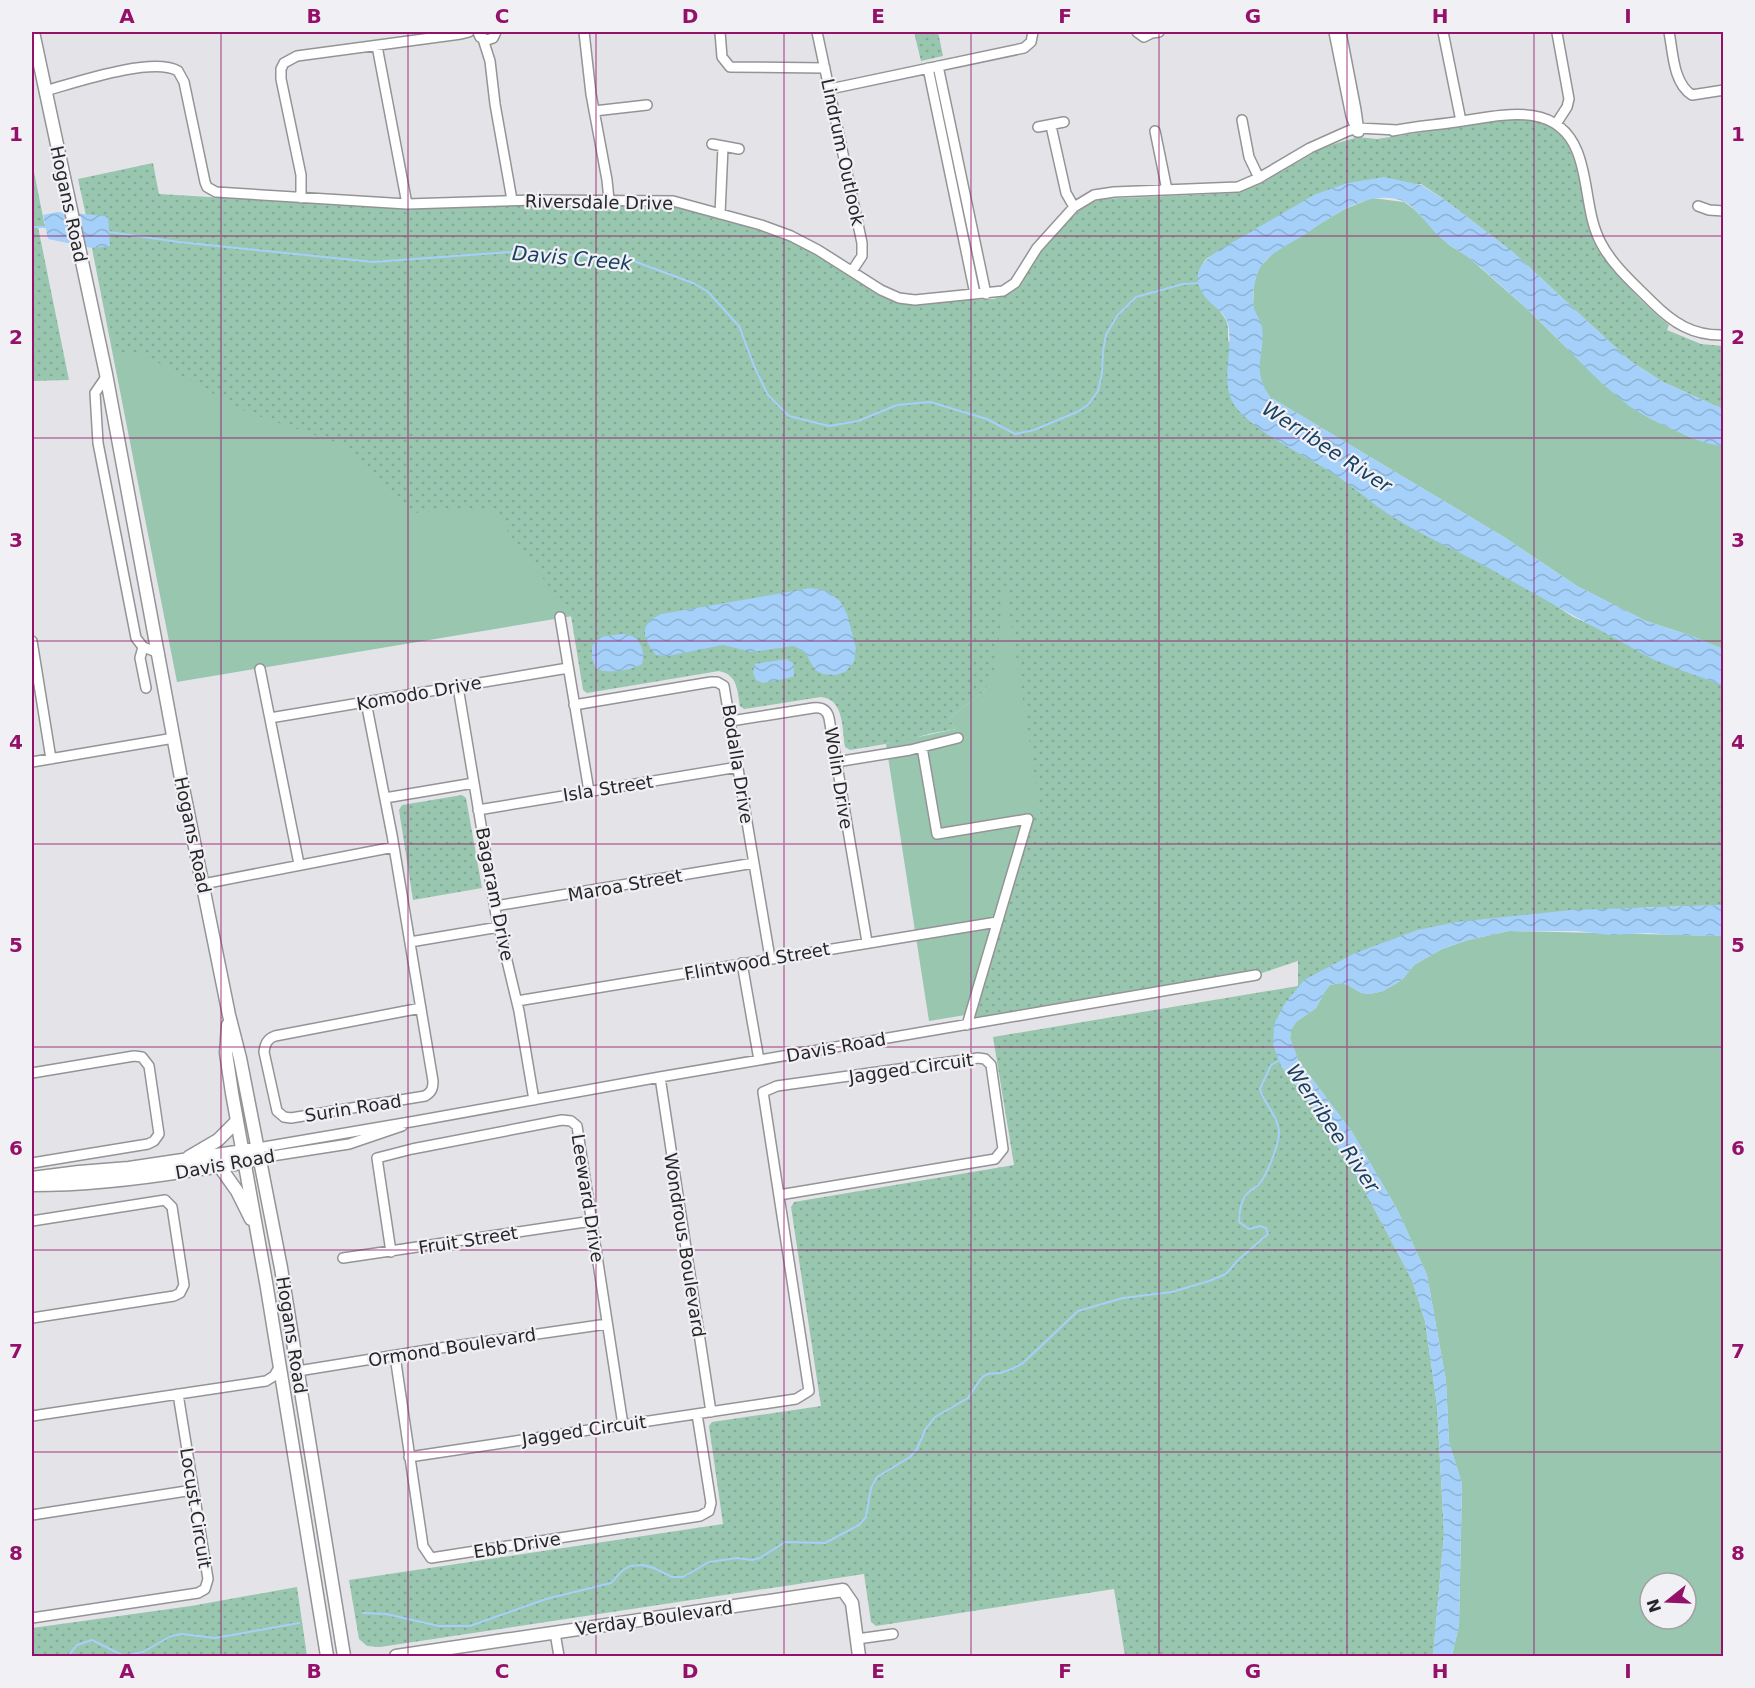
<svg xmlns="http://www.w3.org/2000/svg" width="1755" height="1688" viewBox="0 0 1755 1688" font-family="'DejaVu Sans',sans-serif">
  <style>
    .grass { fill: #98c6ae; fill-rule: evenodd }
    .park { fill: url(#park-dots) }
    .water { fill: url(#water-waves) }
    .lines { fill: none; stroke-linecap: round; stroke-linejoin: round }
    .stream { stroke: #a4d0f9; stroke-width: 2 }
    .street-casing { stroke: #949497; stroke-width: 12 }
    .secondary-casing { stroke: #949497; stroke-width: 15 }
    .street { stroke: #fff; stroke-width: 9 }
    .secondary { stroke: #fff; stroke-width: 12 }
    .grid { fill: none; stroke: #951069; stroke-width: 1.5; stroke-opacity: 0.55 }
    .labels { text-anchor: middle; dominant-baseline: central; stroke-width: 4.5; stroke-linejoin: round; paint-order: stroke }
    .street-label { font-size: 18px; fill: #272728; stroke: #f1f1f5 }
    .water-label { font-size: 20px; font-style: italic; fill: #184062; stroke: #f1f1f5 }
    .neatline { fill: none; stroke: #951069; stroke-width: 2 }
    .grid-label { font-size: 20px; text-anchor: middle; font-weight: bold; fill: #951069 }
  </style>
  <defs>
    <pattern id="park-dots" width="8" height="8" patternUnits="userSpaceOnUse" patternTransform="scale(1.5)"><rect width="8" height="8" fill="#98c6ae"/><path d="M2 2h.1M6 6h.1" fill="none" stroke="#83aa96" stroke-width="1.8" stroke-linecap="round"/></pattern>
    <pattern id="water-waves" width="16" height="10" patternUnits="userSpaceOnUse" patternTransform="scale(1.5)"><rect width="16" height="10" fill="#a4d0f9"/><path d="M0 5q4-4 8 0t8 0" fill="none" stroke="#8db3d5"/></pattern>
  </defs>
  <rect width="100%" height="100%" fill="#e4e4e8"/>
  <path class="grass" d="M1372,198L1404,202L1414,209L1449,245L1467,256L1526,308L1602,383L1630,406L1651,419L1692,438L1723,446V649L1689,635L1646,621L1577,586L1504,537L1270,397L1262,385L1259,373V358L1253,308L1254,284L1259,268L1277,249L1345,209Z
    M88,228L693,283L707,291L722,305L1227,385L1573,617L1723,686V905L1648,906L1298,960L929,1021L886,744L956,729L949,719L985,690L1005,582L999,545L177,682Z
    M1509,931L1723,936V1656H1452L1459,1625L1462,1484L1449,1442L1446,1381L1427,1275L1397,1209L1352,1132L1298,1060L1290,1038L1291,1030L1296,1022L1316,1008L1325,991L1330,985L1340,983L1348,985L1361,993L1370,994L1383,991L1402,980L1414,965L1442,949L1468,940ZM1650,1583H1686V1619H1650Z"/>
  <path class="park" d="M914,32H938L943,56L921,61Z
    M1515,118C1592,118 1572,196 1596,244C1608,268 1647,308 1669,325L1667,330L1701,344L1723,346V409L1663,382L1629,360L1514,253L1445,200L1421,184L1316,194L1206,259C1185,287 1211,296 1224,317C1229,324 1228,332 1228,340L1283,444L1334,473L1391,516L1436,542L1499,573L1573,617L1723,686V905L1571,910L1456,922L1305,980L1281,1066L1310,1103L1358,1178L1412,1280L1425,1321L1437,1405L1444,1534L1433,1656H1125L1114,1589L876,1626L871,1622L864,1574L380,1647L367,1646L359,1639L349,1580L723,1524L709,1426L712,1422L821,1406L791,1207L794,1202L1014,1165L993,1037L1298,986V961L1256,975L967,1025L1028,819L1041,816L1005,584L996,665L985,690L949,719L956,729L928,734L909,740L850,750L845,747C842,728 844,699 821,697L744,709L740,706C737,690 738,675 719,671L587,693L583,690L571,616L491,509L410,513L347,446L244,411L143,354L116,353L78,179L153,163L159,194L394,208L538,205H672L779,236L812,252L881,296L898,303L921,305L963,300L994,299L1012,292L1022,282L1038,255L1056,233L1082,208L1100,199L1235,193L1262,183L1324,147L1358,137L1377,139Z
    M32,162L45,227H38L69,380L32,381Z
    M462,795L466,798L482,888L413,900L399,810L402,805Z
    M297,1587L307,1656H32V1628L191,1606Z"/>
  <path class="water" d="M1384,177L1421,185L1445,200L1514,253L1629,360L1663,382L1723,409V446C1707,445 1691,437 1676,431C1660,423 1643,416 1628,405C1591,377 1561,340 1526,308C1507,291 1488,273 1468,257C1460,251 1450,246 1442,239C1430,229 1416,206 1403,201C1367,188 1332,217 1304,235C1270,256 1254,258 1253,302C1253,311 1260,318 1262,327C1266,356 1250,367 1270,397L1504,537L1577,586L1646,621L1689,635L1723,649V686C1703,677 1681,671 1660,662C1646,657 1633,648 1620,641C1580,620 1541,597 1501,575C1466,554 1428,539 1393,517C1372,504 1353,486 1331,472C1304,455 1253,431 1235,406C1217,381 1238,340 1225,317C1220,310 1212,305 1206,298C1189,276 1200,263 1219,250L1316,194L1347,183Z
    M57,212L108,216L110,246L92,248L48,239L43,215Z
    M811,588L827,591L840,601L847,614L856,648L854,662L845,672L835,675L823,674L815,670L805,652L794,646L752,652L723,645L668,656L656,655C649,647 640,633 648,623C651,619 657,616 661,614Z
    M622,634L635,636C642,646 645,652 642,664C628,671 610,674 596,669L592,658V646L600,637Z
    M786,659L793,663L794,674L793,677L763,683L756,680L753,672L755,664Z
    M1723,905V936L1674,935L1648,933L1610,935L1577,931H1509L1468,940L1442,949L1414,965L1402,980L1383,991L1370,994L1361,993L1348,985L1340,983L1330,985L1325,991L1316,1008L1296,1022L1291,1030L1290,1038L1298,1060L1352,1132L1397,1209L1427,1275L1446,1381L1449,1442L1462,1483L1459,1625L1452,1656H1433L1444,1534L1437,1405L1425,1321L1412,1280L1358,1178L1310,1103L1281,1066L1273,1045L1274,1024L1285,1003L1304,980L1353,954L1417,930L1456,922L1571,910Z"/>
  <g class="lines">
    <path class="stream" d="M32,227H47
      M109,232L179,242L373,262L525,251L631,260L693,283L707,291L739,326L754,366L768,395L789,416L829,426L858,421L897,405L930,402L987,419L1015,434L1034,430L1077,412L1088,405L1098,391L1102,373L1103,351L1106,335L1117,316L1136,297L1183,284L1201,283
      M363,1613L386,1614L439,1626H470L546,1599L611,1583L623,1570L630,1566L643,1565L654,1568L672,1577H683L709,1562L737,1558L752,1560L760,1558L785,1542L825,1543L859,1525L866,1517L871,1488L877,1477L910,1457L917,1449L925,1430L935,1417L968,1398L982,1377L988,1374L1000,1373L1012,1369L1023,1363L1078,1311L1123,1298L1172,1292L1209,1281L1226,1274L1237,1261L1268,1234L1266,1228L1260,1226L1249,1229L1239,1222C1239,1213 1241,1198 1249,1192C1252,1189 1257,1187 1260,1183C1267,1175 1280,1142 1279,1131C1278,1116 1264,1104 1260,1089L1271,1065L1280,1060
      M68,1656L77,1645L92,1640L124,1656L143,1652L171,1636L182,1634L215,1638L299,1623"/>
    <g class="street-casing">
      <path id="street" d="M478,32L480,37L487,40L493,38L496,32
        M584,32L591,94L607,180L609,200
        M720,32L722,57L730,67L825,68
        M817,32L862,243V256L852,271
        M1137,32L1144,37L1152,33L1159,32
        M1334,32L1351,116L1357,132
        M1341,32L1356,110L1359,132
        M1443,32L1461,121
        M1669,32C1673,52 1673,83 1692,95L1724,90
        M483,39L490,61L495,104L512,200
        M377,46L407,204
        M938,66L986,294
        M928,68L975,294
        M830,89L1024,48L1031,42L1033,32
        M45,91C74,83 152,56 178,71L184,82L205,182L207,187L216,192L407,204L536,200L673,201L761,225L791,236L818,250L881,290L899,298L915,300L1003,291L1015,283L1037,248L1074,207L1094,195L1114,192L1238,187L1259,178L1310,148L1348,131L1358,128L1397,130
        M594,111L647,105
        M1242,120L1249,157L1259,178
        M1556,124L1567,107L1569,99L1557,33
        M1051,126L1066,193L1074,207
        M1038,127L1064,122
        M1155,131L1167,190
        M1393,131C1413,126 1436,125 1456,122C1499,116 1556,99 1577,151C1589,180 1586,215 1601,243C1613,266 1634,284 1652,302C1673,323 1693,336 1724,335
        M712,144L739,149
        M301,198V175L281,79V69L284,63L297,56L461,34L469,32
        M1698,206L1709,210L1724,211
        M720,214L723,147
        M106,377L95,393L98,443L136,638L143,647L159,653
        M560,617L589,791
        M32,641L51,759
        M143,647L140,658L146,688
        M260,669L299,864
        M458,687L496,915L519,1011L534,1100
        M366,702L392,835L433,1081C433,1088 432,1092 425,1096L291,1118L284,1117L277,1111L264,1052C265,1044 267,1039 275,1036L421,1008
        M574,705L711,682H717L724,686L770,958
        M270,718L568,668
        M731,721L813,708C822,707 827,710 829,718L867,942
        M922,747L937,834L1028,819L967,1025
        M32,762L174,738
        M836,762L910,750L958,738
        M385,798L474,783
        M478,810L738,767
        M203,884L394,847
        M495,906L754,863
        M410,942L499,927
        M742,963L759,1060
        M517,1001L997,922
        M32,1073L134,1056L142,1057L149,1066L159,1134L154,1141L148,1144L32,1163
        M660,1077L711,1412
        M258,1148L416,1121L660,1077L1256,975
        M259,1158L349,1144L402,1126
        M32,1221L165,1200L172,1207L184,1285L180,1293L174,1296L32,1318
        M391,1252L377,1158L412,1149L562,1120L571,1121L577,1126L623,1425
        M343,1258L592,1221
        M395,1356L423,1546L431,1558L700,1516L709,1511L711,1503L697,1414
        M298,1371L440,1348L607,1324
        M32,1416L266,1381L274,1376L280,1366
        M409,1457L796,1399L809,1391L763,1092L777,1086L978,1058L985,1059L991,1065L1003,1149L995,1159L779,1195
        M32,1515L193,1490
        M32,1618L198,1593L205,1589L208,1579L178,1394
        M555,1633L559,1656
        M857,1639L893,1634"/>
    </g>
    <g class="secondary-casing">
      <path id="secondary" d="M33,32L106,374L180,773L229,1015L240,1058L281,1268L344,1656
        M228,1025L226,1053L232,1093L266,1282L327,1656
        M189,1157L218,1140L237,1121
        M220,1167L237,1191L251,1219
        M32,1178L79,1172L129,1168L250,1150
        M32,1185C87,1185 138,1179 193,1170C213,1167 233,1166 252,1160
        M396,1656L843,1590L852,1603L859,1656"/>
    </g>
    <use href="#street" class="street"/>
    <use href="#secondary" class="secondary"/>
  </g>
  <path class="grid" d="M221,32V1656M408,32V1656M596,32V1656M784,32V1656M971,32V1656M1159,32V1656M1347,32V1656M1534,32V1656M32,236H1724M32,438H1724M32,641H1724M32,844H1724M32,1047H1724M32,1250H1724M32,1452H1724"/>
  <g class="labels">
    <g class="street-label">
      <text transform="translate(843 152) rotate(78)">Lindrum Outlook</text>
      <text transform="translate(599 202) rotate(1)">Riversdale Drive</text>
      <text transform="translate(69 204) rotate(78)">Hogans Road</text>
      <text transform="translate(419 693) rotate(-10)">Komodo Drive</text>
      <text transform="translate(738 764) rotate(81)">Bodalla Drive</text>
      <text transform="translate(839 778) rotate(81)">Wolin Drive</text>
      <text transform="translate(608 788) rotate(-9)">Isla Street</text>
      <text transform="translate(193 835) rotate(78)">Hogans Road</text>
      <text transform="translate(625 885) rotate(-10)">Maroa Street</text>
      <text transform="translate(495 894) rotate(79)">Bagaram Drive</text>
      <text transform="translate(757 961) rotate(-10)">Flintwood Street</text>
      <text transform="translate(836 1047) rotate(-10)">Davis Road</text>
      <text transform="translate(911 1068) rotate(-8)">Jagged Circuit</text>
      <text transform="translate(353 1108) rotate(-9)">Surin Road</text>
      <text transform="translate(225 1164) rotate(-10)">Davis Road</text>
      <text transform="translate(588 1198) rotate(81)">Leeward Drive</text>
      <text transform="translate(468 1240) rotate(-9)">Fruit Street</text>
      <text transform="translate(685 1245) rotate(81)">Wondrous Boulevard</text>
      <text transform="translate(292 1335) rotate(81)">Hogans Road</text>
      <text transform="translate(452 1347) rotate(-9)">Ormond Boulevard</text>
      <text transform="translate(584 1430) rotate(-8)">Jagged Circuit</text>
      <text transform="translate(196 1508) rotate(81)">Locust Circuit</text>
      <text transform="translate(517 1545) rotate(-9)">Ebb Drive</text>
      <text transform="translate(654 1618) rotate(-8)">Verday Boulevard</text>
    </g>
    <g class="water-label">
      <text transform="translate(572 258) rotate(5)">Davis Creek</text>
      <text transform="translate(1327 447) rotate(33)">Werribee River</text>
      <text transform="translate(1333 1128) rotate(56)">Werribee River</text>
    </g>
  </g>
  <rect width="1755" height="1688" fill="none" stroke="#f1f1f5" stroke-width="66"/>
  <g transform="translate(1668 1601) rotate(252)"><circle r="28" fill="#f1f1f5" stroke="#a0a0a3" stroke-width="1.5"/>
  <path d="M0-4.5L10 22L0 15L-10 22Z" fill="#951069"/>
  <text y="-9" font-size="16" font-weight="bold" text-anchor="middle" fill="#272728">N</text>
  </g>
  <rect x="33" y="33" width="1689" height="1622" class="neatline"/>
  <g class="grid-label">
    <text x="127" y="23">A</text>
    <text x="314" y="23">B</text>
    <text x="502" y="23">C</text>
    <text x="690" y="23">D</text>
    <text x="878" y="23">E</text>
    <text x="1065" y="23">F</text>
    <text x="1253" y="23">G</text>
    <text x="1440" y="23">H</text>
    <text x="1628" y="23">I</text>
    <text x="16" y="141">1</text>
    <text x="1738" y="141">1</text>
    <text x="16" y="344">2</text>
    <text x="1738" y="344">2</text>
    <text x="16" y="547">3</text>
    <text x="1738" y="547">3</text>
    <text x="16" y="749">4</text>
    <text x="1738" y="749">4</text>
    <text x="16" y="952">5</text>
    <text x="1738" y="952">5</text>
    <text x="16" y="1155">6</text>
    <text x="1738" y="1155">6</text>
    <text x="16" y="1358">7</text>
    <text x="1738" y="1358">7</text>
    <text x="16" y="1560">8</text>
    <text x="1738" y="1560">8</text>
    <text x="127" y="1678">A</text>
    <text x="314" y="1678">B</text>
    <text x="502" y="1678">C</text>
    <text x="690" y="1678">D</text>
    <text x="878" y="1678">E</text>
    <text x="1065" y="1678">F</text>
    <text x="1253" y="1678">G</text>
    <text x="1440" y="1678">H</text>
    <text x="1628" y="1678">I</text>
  </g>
</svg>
